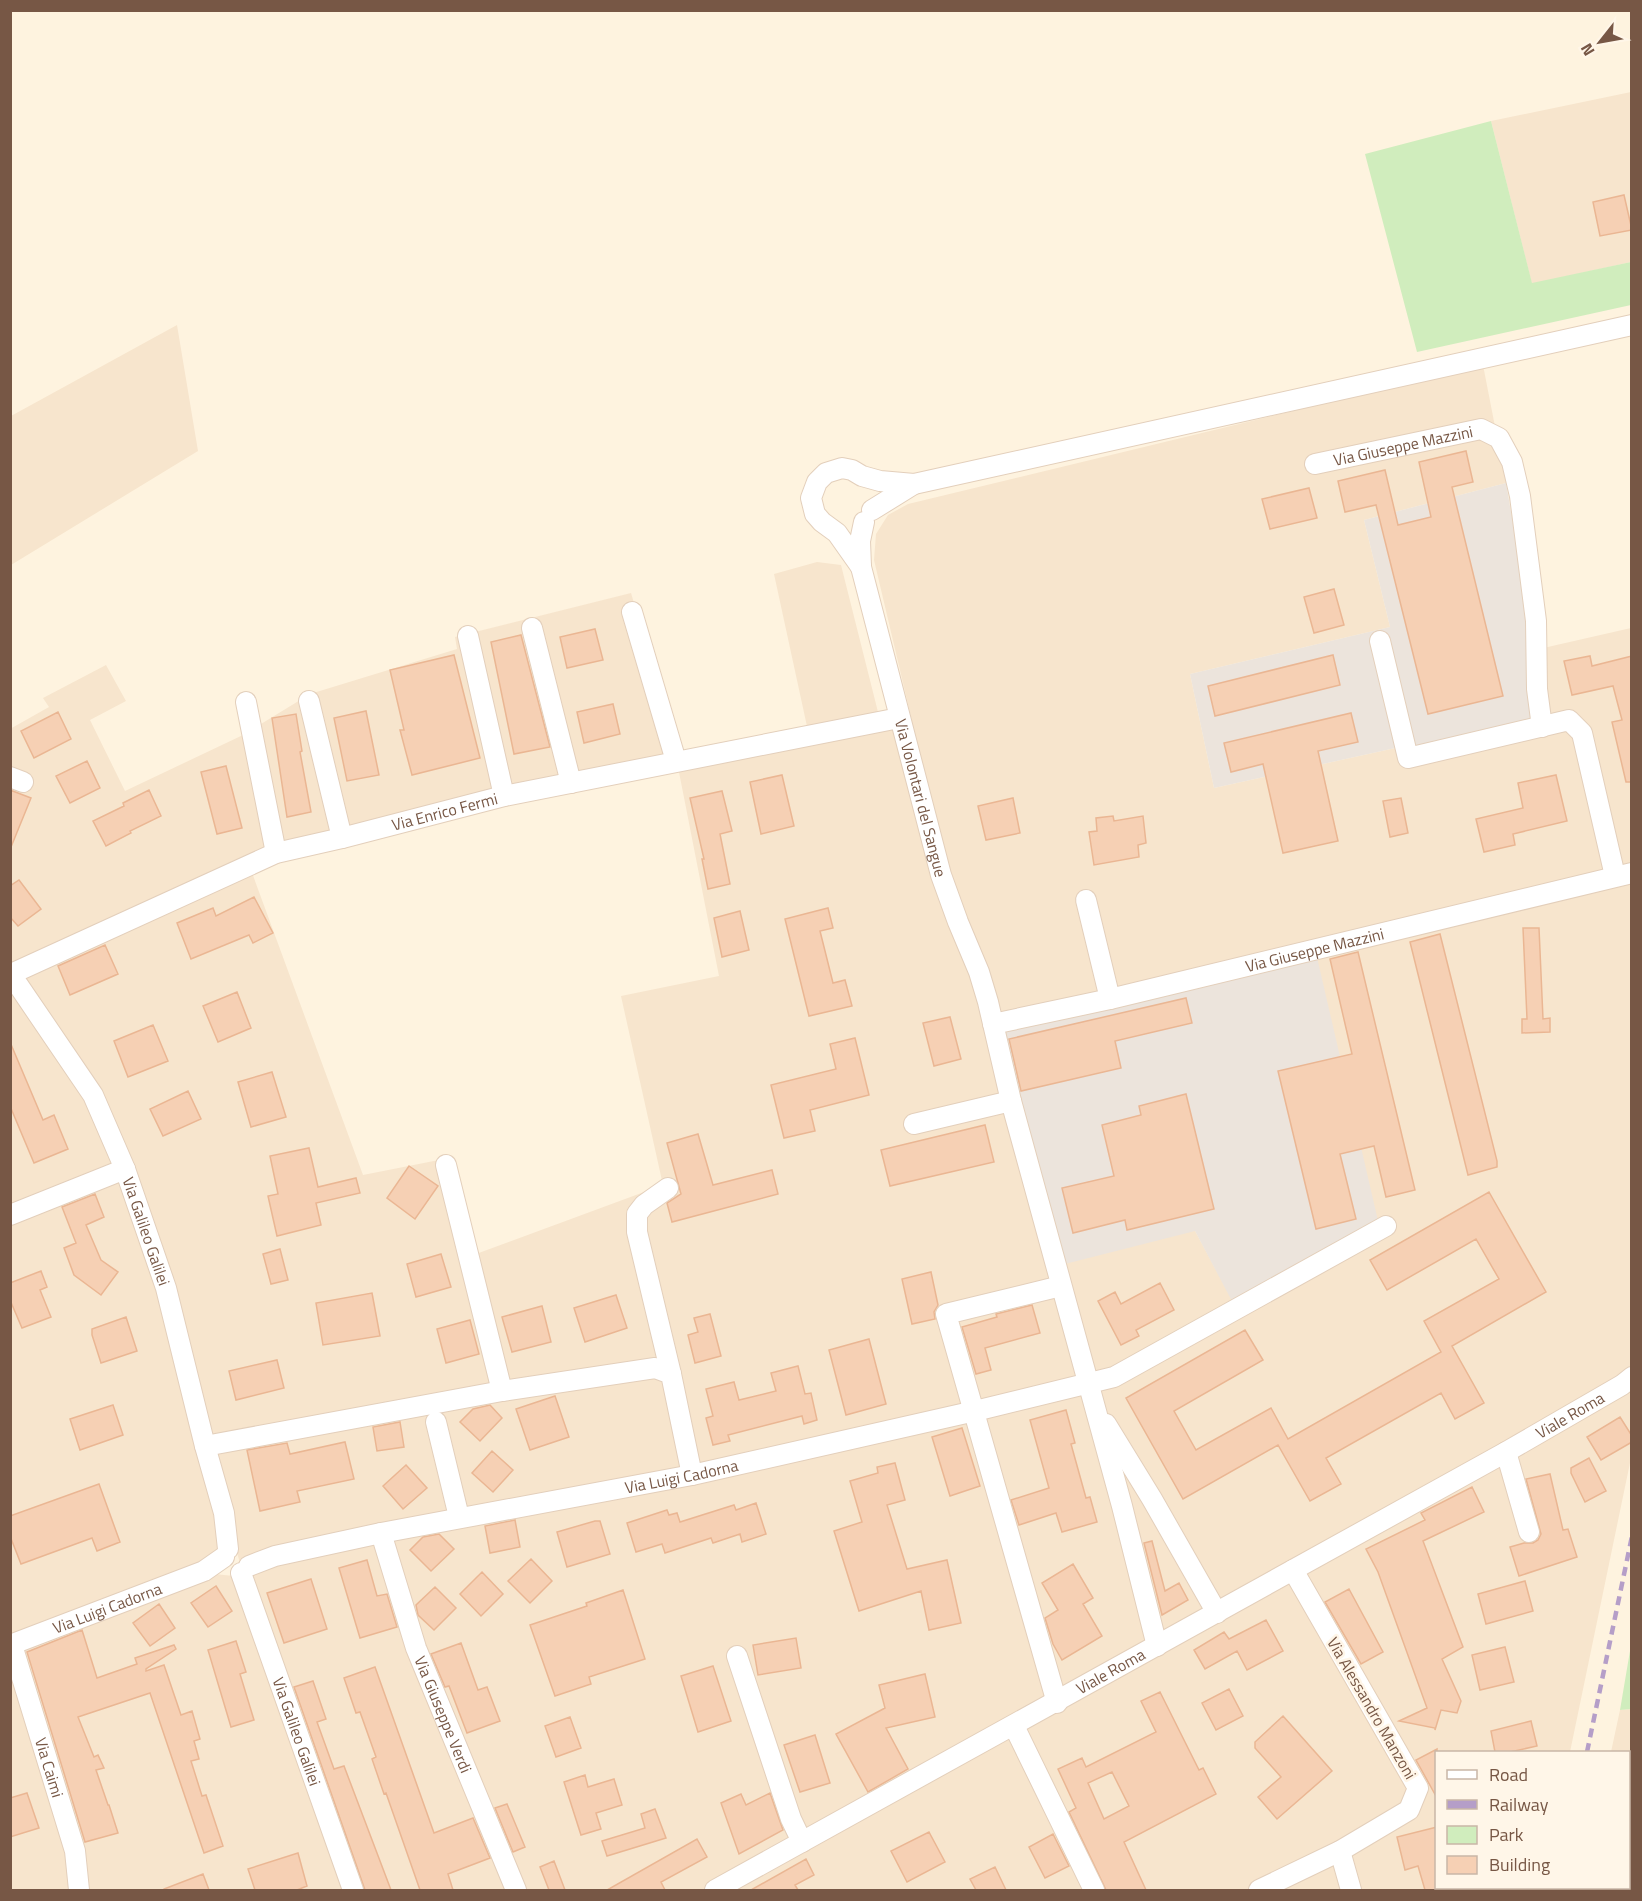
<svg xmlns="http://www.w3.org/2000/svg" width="1642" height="1901" viewBox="0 0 1642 1901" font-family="'Titillium Web',sans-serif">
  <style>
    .residential { fill: #f7e5cd; fill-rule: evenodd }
    .industrial { fill: #ece4dc }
    .green { fill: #d0edbd }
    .building { fill: #f6d0b4; stroke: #eab693; stroke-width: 1.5; fill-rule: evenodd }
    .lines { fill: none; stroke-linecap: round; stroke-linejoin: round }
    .minor-casing { stroke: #e3cfbb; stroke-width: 22 }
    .minor { stroke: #fff; stroke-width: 20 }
    .rail { stroke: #b59ec8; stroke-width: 4.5; stroke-dasharray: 9 6; stroke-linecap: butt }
    .labels { text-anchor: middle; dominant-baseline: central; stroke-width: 5; stroke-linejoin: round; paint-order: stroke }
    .street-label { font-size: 16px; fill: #775745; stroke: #fff6e8 }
  </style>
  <rect width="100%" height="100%" fill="#fef3df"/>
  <path class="residential" d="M1631,92V262L1532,284L1491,121Z
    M177,325L198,451L11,565V416Z
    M1483,365L1506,483L1364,520L1390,627L1190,674L1214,788L1400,747L1539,649L1631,628V1458L1570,1752H1436V1888H1542V1890H355L243,1574L130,1169L17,975L251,870L363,1175L449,1158L476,1254L663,1185L621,996L719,976L678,767L772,750L912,721L874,560L876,534L888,515L908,504ZM1379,1225L1235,1305L1195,1231Z
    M817,562L841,565L878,712L808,731L774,574Z
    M631,593L679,755L265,850L10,965V729L49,707L43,698L106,665L126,701L90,720L125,791L243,735L310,694L457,649L455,637Z
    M10,980L89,1097L163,1286L223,1553L10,1643Z
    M204,1573L234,1576L351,1890H11V1647Z
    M1631,1709V1796L1629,1795L1628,1752H1611L1620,1710Z"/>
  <path class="industrial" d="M1506,483L1520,564L1544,732L1404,763L1400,747L1214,788L1190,674L1390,627L1364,520Z
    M1316,953L1379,1225L1234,1305L1195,1231L1061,1265L1003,1040L1007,1031L1014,1028Z"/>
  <path class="green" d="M1491,121L1532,283L1631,262V305L1417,352L1365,154Z
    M1631,1645V1709L1620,1710Z
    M1629,1795L1632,1796L1631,1890H1580L1581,1888H1628Z"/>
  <path class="building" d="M1624,195L1632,230L1600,236L1593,202Z
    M1466,451L1473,482L1452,487L1503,696L1428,714L1376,505L1345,512L1338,481L1385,470L1398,525L1431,517L1419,462Z
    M1309,488L1317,518L1270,529L1262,499Z
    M1334,589L1344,625L1314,633L1304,597Z
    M595,629L603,660L567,668L560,637Z
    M521,635L550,747L514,754L491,642Z
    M454,655L480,758L412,775L400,730H404L390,670Z
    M1333,655L1340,685L1215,716L1208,686Z
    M1590,656L1592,666L1632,656V782H1626L1612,722L1622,720L1613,686L1572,695L1564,661Z
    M613,704L620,734L584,743L577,712Z
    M366,711L379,775L347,781L334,718Z
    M58,712L71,739L34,758L21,731Z
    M1351,713L1358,742L1318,751L1338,841L1283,853L1263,764L1231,772L1224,743Z
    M296,714L302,751L300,752L311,812L287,817L272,718Z
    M87,761L100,788L70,803L56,776Z
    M226,766L242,828L217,834L201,772Z
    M782,775L794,826L761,834L750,782Z
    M1556,775L1567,821L1513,834L1515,845L1484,852L1476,819L1523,808L1518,783Z
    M10,790L31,798L11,847H10Z
    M149,790L161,816L130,831L131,833L106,846L93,821L124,806L123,803Z
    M722,791L732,831L720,834L730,884L708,889L702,859H704L690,798Z
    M1013,798L1020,833L986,840L978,806Z
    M1401,798L1408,833L1390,837L1383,801Z
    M1113,816L1114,821L1143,816L1146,843L1138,845L1139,857L1094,865L1089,832L1097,831L1096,818Z
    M19,880L41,909L18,926L10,917V886Z
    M254,897L273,933L253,943L249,935L191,959L177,923L213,908L216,916Z
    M828,908L833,928L820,931L833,983L845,980L852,1006L809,1016L785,919Z
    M740,911L749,950L722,957L714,918Z
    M1523,928H1539L1543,1019L1550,1018V1032L1522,1033V1019H1527Z
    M1440,934L1497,1161V1167L1468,1175L1410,942Z
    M105,945L118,974L70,995L58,966Z
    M1358,952L1415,1190L1386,1197L1374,1146L1340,1154L1356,1219L1316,1229L1278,1071L1352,1054L1330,959Z
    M237,992L251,1028L218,1042L203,1006Z
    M1186,998L1192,1023L1115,1041L1121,1068L1021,1091L1009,1039Z
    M950,1017L961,1059L934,1066L923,1023Z
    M153,1025L168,1061L128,1077L114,1041Z
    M855,1038L869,1095L810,1110L815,1131L784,1138L771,1085L836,1069L830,1044Z
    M10,1042L43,1120L54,1115L68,1149L34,1163L10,1106Z
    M272,1072L286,1117L251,1127L238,1082Z
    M188,1091L201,1119L163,1136L150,1109Z
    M1186,1094L1214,1209L1127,1230L1125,1220L1073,1233L1062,1188L1114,1176L1102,1125L1141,1115L1139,1106Z
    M985,1125L994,1162L890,1186L881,1150Z
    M698,1134L713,1185L772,1170L778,1194L672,1222L667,1203L681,1194L667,1143Z
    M309,1148L318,1187L356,1178L360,1193L316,1203L321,1225L277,1236L268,1196L278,1194L270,1156Z
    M409,1166L438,1186L415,1219L387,1198Z
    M1489,1192L1546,1292L1452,1346L1484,1403L1455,1419L1441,1393L1326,1458L1341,1484L1310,1501L1278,1445L1183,1499L1126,1398L1245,1330L1263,1360L1174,1411L1196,1450L1271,1408L1288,1439L1441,1352L1424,1321L1499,1279L1476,1239L1387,1290L1370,1260Z
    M95,1194L104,1217L86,1225L101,1260L118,1272L101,1295L74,1275L64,1248L76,1243L62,1207Z
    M280,1249L288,1280L271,1284L263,1254Z
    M441,1254L451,1287L416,1297L407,1264Z
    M41,1271L47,1287L40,1290L51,1317L22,1328L10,1300V1283Z
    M931,1272L938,1305L934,1312L935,1319L912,1324L902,1279Z
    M1160,1283L1174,1310L1136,1330L1139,1336L1121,1345L1098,1301L1115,1292L1121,1304Z
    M372,1293L380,1336L323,1345L316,1303Z
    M616,1295L627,1328L585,1342L574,1308Z
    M1032,1305L1040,1333L985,1348L991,1370L976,1374L962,1327L997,1317L996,1314Z
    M542,1306L551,1342L512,1352L502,1317Z
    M710,1314L721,1356L695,1363L688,1335L698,1332L694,1318Z
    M126,1317L137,1351L101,1363L92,1335V1329Z
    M470,1320L479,1354L446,1363L437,1329Z
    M869,1339L886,1404L846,1415L829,1350Z
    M277,1360L284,1388L236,1400L229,1371Z
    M798,1366L805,1394L811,1393L817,1420L804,1424L802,1416L728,1435L730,1441L713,1445L706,1418L713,1416L706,1389L734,1382L739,1400L776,1391L771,1373Z
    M555,1396L569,1437L530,1450L516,1409Z
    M113,1405L123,1435L80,1450L70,1419Z
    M490,1405L502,1418L480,1441L460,1422L473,1409Z
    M1066,1410L1075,1443L1071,1444L1086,1498L1090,1497L1097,1522L1062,1532L1056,1513L1019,1525L1011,1500L1049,1488L1030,1420Z
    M1620,1417L1632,1436V1442L1601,1460L1587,1437Z
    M400,1422L404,1447L377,1451L373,1427Z
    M962,1428L980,1486L950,1496L932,1437Z
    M345,1442L354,1479L297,1491L300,1502L260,1511L247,1450L287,1443L290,1454Z
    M492,1451L513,1470L493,1492L472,1473Z
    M1589,1458L1606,1491L1585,1502L1571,1473V1468Z
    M895,1463L905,1500L887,1505L907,1569L947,1560L961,1623L929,1630L921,1591L859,1611L834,1531L862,1522L850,1481L878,1473L877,1467Z
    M406,1465L427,1488L403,1509L383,1486Z
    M1550,1474L1563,1530L1568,1529L1577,1557L1519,1576L1510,1547L1524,1543H1533L1538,1540L1541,1534L1526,1479Z
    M99,1484L120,1542L97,1551L92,1538L21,1564L10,1536V1516Z
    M1472,1487L1484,1512L1423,1541L1463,1647L1442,1659L1461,1701L1457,1713L1441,1710L1435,1730V1728L1399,1721L1427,1708L1378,1572L1366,1549L1425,1520L1421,1513Z
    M756,1503L766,1534L742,1542L740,1534L713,1543L711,1538L665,1553L662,1544L636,1552L627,1523L667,1510L669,1515L677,1513L680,1522L734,1505L736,1510Z
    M515,1520L520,1547L490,1553L485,1526Z
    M595,1521H600L610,1554L567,1567L557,1532Z
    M439,1534L454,1549L431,1571L410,1550L423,1537Z
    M1152,1541L1165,1591L1179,1583L1188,1600L1162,1615L1144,1543Z
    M531,1559L552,1581L530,1603L508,1581Z
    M367,1560L377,1596L387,1594L397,1627L360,1638L339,1568Z
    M1073,1564L1093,1598L1083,1604L1102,1636L1062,1660L1053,1644L1045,1618L1058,1610L1042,1583Z
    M482,1572L503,1594L481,1616L460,1594Z
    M311,1579L327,1629L284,1643L267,1593Z
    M1525,1581L1533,1611L1486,1624L1478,1594Z
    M216,1586L232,1611L208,1627L191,1603Z
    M435,1587L456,1608L434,1630L418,1615L416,1605Z
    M1349,1589L1383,1652L1361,1664L1325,1602Z
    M623,1590L645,1659L589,1677L591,1684L555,1696L530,1625L587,1606L586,1603Z
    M159,1604L175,1628L150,1646L133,1623Z
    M1266,1620L1283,1651L1247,1670L1237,1651L1205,1669L1194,1650L1224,1632L1229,1639Z
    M82,1630L97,1678L137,1664L135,1658L174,1645L176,1649L146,1669V1671L164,1665L181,1715L192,1711L200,1739L194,1741L199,1759L191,1761L202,1796L206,1795L223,1846L204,1853L150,1693L78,1717L94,1757L98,1755L104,1768L96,1770L108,1805H109L118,1833L85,1842L27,1652Z
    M796,1638L801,1668L758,1675L753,1645Z
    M236,1641L246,1672L240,1674L254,1720L231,1727L208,1650Z
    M461,1643L478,1690L487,1687L500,1721L467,1733L449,1686L445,1687L431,1654Z
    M1505,1647L1514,1682L1480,1690L1472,1655Z
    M713,1666L731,1721L698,1732L681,1676Z
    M375,1667L434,1833L473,1818L490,1858L448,1874L453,1890H420L386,1793L384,1794L372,1759L376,1757L360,1712L356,1713L344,1678Z
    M925,1674L935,1717L886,1728L908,1769L868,1792L836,1734L885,1708L879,1685Z
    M313,1681L326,1719L317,1722L334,1769L344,1766L391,1890H365L294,1687Z
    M1229,1689L1243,1716L1216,1730L1202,1703Z
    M1160,1692L1199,1770L1203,1768L1216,1794L1124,1842L1146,1890H1106L1069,1812L1076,1808L1058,1769L1082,1758L1086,1767L1156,1732L1141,1701ZM1112,1772L1129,1806L1104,1819L1088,1783Z
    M1283,1716L1332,1771L1277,1819L1258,1797L1281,1777L1255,1748V1742Z
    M570,1717L581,1748L556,1757L545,1726Z
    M1531,1721L1537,1746L1510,1752H1495L1491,1731Z
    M815,1735L830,1783L800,1792L784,1745Z
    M1437,1749V1798L1416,1760Z
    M585,1775L588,1787L614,1779L622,1805L596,1813L601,1829L581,1835L564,1782Z
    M27,1793L39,1828L10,1837V1798Z
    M770,1793L783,1830L739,1854L721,1803L741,1794L746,1805Z
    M507,1804L525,1847L513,1852L495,1808Z
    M655,1809L666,1838L607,1856L602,1841L645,1828L641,1814Z
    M1437,1827V1890H1425L1418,1866L1405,1870L1397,1837Z
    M929,1832L945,1862L907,1882L891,1851Z
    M1053,1834L1069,1866L1045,1878L1029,1847Z
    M697,1839L707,1857L661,1882L665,1890H607Z
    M298,1853L307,1886L297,1890H255L248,1869Z
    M806,1859L814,1875L795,1885L798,1890H751Z
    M554,1861L565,1890H549L540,1867Z
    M995,1867L1006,1890H976L970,1879Z
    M203,1874L209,1890H164V1889Z"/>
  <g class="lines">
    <g class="minor-casing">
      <g id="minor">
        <path id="s1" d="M1315,464L1481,429L1499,438L1512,462L1520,496L1536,621L1537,689L1542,727"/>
        <path d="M872,510L914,484L1632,325"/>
        <path id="s2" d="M864,522L860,541L861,567L941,875L958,922L979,972L988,1002L1011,1101L1122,1506L1157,1646"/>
        <path d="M861,567L837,533L822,522L815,514L811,498L817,482L826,473L842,468L852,470L862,476L880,481L914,484"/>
        <path d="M632,612L676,761"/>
        <path d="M532,628L571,783"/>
        <path d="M468,636L504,796"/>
        <path d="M1380,641L1408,758L1569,720L1582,733L1615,876"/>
        <path d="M309,701L342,838"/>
        <path d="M246,702L276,853"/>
        <path d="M10,777L23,782"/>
        <path d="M1086,900L1110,999"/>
        <path id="s3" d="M10,973L93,1095L125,1169L166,1288L205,1446L224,1513L228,1549"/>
        <path id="s4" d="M11,974L276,853L342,838L504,796L899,718"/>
        <path id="s5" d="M993,1024L1110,999L1632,873"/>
        <path d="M914,1124L1011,1101"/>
        <path d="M446,1165L502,1391"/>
        <path d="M668,1188L644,1205L637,1214V1232L671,1374"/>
        <path d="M10,1215L125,1169"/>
        <path d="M436,1422L459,1517"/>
        <path d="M1106,1424L1152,1499L1217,1613"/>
        <path d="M205,1446L502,1391L655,1368L671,1374L692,1475"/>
        <path d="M1506,1452L1529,1532"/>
        <path id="s6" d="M381,1533L416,1648L516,1890"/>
        <path id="s7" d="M249,1566L275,1556L381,1533L692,1475L975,1411L1114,1377L1386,1226"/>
        <path id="s8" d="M241,1573L353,1890"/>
        <path id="s9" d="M10,1645L204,1571L224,1557"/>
        <path id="s10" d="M12,1645L75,1851L79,1890"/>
        <path d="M737,1656L791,1819L802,1842"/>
        <path d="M1057,1703L946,1314L1061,1286"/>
        <path d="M1014,1726L1094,1890"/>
        <path d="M1340,1851L1351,1890"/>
        <path id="s11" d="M715,1890L1506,1452L1622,1385L1632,1377"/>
        <path d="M1259,1890L1340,1851L1409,1810L1418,1788L1293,1570"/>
      </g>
    </g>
    <use href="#minor" class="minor"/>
    <path class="rail" d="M1587,1752L1632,1536
      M1558,1890L1559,1888"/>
  </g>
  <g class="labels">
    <g class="street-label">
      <text stroke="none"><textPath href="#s1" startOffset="90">Via Giuseppe Mazzini</textPath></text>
      <text stroke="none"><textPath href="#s2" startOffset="284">Via Volontari del Sangue</textPath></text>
      <text stroke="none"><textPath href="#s4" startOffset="465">Via Enrico Fermi</textPath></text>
      <text stroke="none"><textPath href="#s5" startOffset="330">Via Giuseppe Mazzini</textPath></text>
      <text stroke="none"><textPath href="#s3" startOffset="294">Via Galileo Galilei</textPath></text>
      <text stroke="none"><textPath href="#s11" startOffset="978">Viale Roma</textPath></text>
      <text stroke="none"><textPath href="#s7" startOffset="442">Via Luigi Cadorna</textPath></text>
      <text stroke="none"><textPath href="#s9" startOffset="104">Via Luigi Cadorna</textPath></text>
      <text stroke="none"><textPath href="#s11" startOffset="452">Viale Roma</textPath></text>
      <text transform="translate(1372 1708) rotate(60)">Via Alessandro Manzoni</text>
      <text stroke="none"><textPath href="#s6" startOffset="192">Via Giuseppe Verdi</textPath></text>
      <text stroke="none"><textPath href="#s8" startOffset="168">Via Galileo Galilei</textPath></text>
      <text stroke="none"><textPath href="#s10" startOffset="128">Via Caimi</textPath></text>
    </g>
  </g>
  <rect width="1642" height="1901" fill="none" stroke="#775745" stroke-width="24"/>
  <rect x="1435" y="1751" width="195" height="138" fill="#fff6e8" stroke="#c9b6a7" stroke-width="1.5"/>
  <rect x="1447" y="1770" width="30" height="9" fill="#ffffff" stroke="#c9b6a7" stroke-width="1.5"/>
  <text x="1489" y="1781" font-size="18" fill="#775745">Road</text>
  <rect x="1447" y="1800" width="30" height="9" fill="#b59ec8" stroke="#c9b6a7" stroke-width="1.5"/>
  <text x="1489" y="1811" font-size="18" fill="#775745">Railway</text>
  <rect x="1447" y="1826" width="30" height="18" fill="#d0edbd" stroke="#c9b6a7" stroke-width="1.5"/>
  <text x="1489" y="1841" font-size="18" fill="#775745">Park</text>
  <rect x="1447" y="1856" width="30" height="18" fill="#f6d0b4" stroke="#c9b6a7" stroke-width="1.5"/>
  <text x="1489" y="1871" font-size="18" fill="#775745">Building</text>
  <g transform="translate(1600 42) rotate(239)" stroke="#fff6e8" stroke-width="4.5" paint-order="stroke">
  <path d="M0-4.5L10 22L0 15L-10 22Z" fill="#775745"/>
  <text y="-9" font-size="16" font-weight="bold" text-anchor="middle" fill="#775745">N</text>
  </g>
</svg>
